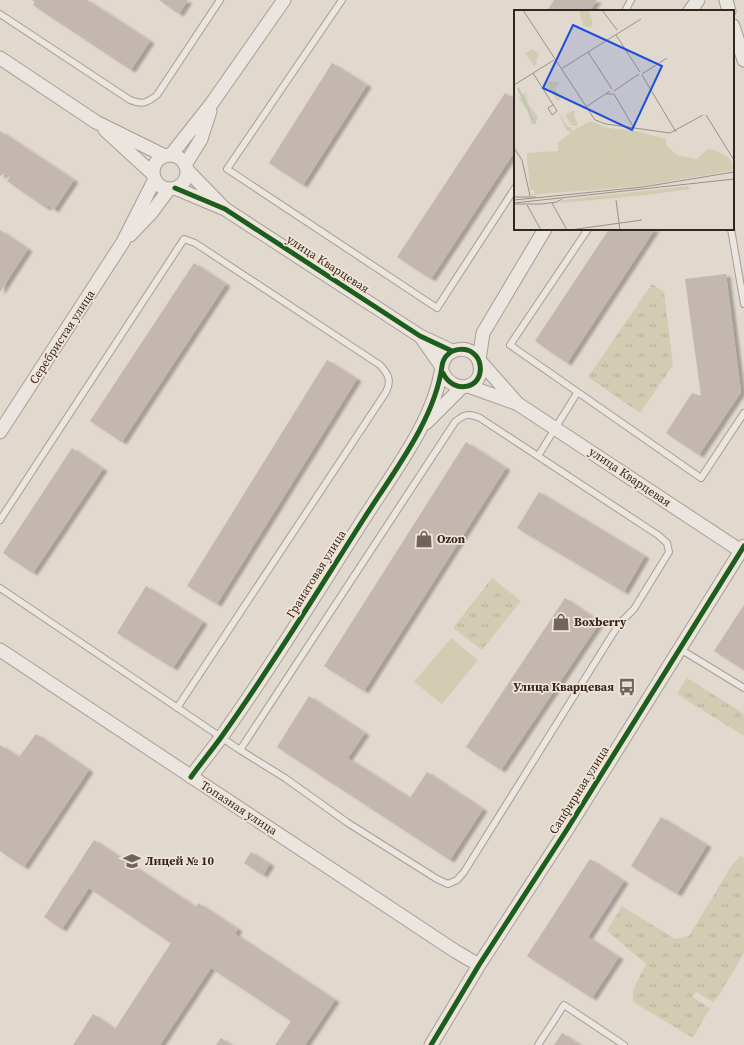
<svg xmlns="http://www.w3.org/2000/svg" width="744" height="1045" viewBox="0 0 744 1045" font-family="'Source Serif 4',serif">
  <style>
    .grass { fill: url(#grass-tufts) }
    .garden { fill: #d2ccb2 }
    .building { fill: #c4b7af; filter: url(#shadow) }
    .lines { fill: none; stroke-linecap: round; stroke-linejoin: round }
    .lane-casing { stroke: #a69e97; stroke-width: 8 }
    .street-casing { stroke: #a69e97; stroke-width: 15 }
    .lane { stroke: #eae5df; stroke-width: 6 }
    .street { stroke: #eae5df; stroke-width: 13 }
    .cycleway-casing { stroke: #f1e4d5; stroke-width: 8 }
    .cycleway { stroke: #1b5e20; stroke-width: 5 }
    .labels { text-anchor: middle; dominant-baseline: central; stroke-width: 3.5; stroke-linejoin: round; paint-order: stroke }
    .street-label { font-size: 12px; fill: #342620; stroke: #f1e4d5 }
    .poi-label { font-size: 12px; font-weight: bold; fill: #342620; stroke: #f1e4d5; text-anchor: start }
    .inset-river { fill: none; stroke: #b8c5bb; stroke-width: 2 }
    .inset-road { fill: none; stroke: #9c9188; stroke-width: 1 }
    .view { fill: #1d4ed8; fill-opacity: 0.15; stroke: #1d4ed8; stroke-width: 2 }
    .inset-edge { fill: none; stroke: #342620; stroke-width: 2 }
  </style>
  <defs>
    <pattern id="grass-tufts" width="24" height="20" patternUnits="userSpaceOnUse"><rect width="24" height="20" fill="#d2ccb2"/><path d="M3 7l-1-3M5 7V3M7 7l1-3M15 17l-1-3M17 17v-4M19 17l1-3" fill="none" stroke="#b5af99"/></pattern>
    <filter id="shadow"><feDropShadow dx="4.5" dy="2.5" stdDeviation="1" flood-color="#0004"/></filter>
  </defs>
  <rect width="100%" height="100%" fill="#e1d8ce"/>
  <path class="grass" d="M652,284L664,292L673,365L640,413L588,377Z
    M492,578L521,601L482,650L453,628Z
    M687,678L744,714V736L677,694Z
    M740,856L744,858V953L718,997L713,1002L696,992L692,997L710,1008L693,1038L633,1002V990L646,964L607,931L622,906L675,939L689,936L732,865Z"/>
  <path class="garden" d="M451,638L478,660L442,704L414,682Z"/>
  <path class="building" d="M32,0H87L150,41L131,70L33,5L35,2Z
    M159,0H188L179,14Z
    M554,0H597L590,11H547Z
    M332,63L367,85L303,185L269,163Z
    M505,93L515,99V151L431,279L397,257Z
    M0,131L74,180L54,210L48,205L46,208L7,181L10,177L4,173L1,176L0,175Z
    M609,229H655L567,363L535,341Z
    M0,230L28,249L0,292Z
    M194,263L226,284L122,442L90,421Z
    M726,274L741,392L699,455L666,433L692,393L701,396L685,279Z
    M327,360L357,379L217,604L187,586Z
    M466,442L506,468L364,691L324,666Z
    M72,448L103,469L33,573L3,553Z
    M539,492L645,556L624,592L517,528Z
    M146,586L203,622L173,668L117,633Z
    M565,598L600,622L501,770L466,747Z
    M744,605V670L714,651Z
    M309,696L365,733L348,758L410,798L427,772L483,809L450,860L277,747Z
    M36,734L89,770L24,867L0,851V745L19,757Z
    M661,817L707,845L677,894L631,866Z
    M94,840L196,907L198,903L238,929L235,934L335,1000L305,1045H275L291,1021L211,968L160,1045H73L93,1014L115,1029L171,943L89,888L62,929L44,917Z
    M251,852L270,864L263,875L244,863Z
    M590,859L624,881L588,937L619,957L592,998L527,956Z
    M562,1033L580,1045H554Z
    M221,1038L231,1045H216Z"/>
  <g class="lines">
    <g class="lane-casing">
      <path id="lane" d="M342,0L227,169L437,308L515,188
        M625,11L631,0
        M0,14L130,100C142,105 147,103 157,95L220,0
        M588,229L510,345L701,478L744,413
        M731,229L744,304
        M538,456L577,393
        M0,520L184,239L195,243L380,365C388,374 392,380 386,392L177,708
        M0,588L240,750L285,778L348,823L437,879L448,884L457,880L464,872L619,624L634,609L669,552L667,543L658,535L480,418C469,413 464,414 455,422L240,750
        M680,649L744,688
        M538,1045L564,1005L624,1045"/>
    </g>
    <g class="street-casing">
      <path id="street" d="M726,0L729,11
        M690,11L698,0
        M733,26L744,60
        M0,58L96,122L165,156
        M105,130L153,174
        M171,155L212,103L284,0
        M153 172a17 17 0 1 1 34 0a17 17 0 1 1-34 0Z
        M185,165L201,139L210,111
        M187,170L224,208
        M175,188L225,209L420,336L452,351
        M130,235L152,212L169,189
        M421,337L442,367
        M468,386L518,404L741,551
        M517,403L479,360L483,333L545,229
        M426,423L462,387
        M0,432L123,242L155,179
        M0,650L455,951L479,965
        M191,777C201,763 212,750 222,736C272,666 317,592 363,520C392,474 435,420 442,366C445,344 477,344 480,365C484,389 453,395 443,373
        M431,1045L479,965L566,831L744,546"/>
    </g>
    <use href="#lane" class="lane"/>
    <use href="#street" class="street"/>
    <g class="cycleway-casing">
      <path id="cycleway" d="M175,188L225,209L420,336L452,351
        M191,777C201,763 212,750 222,736C272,666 317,592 363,520C392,474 435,420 442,366C445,344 477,344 480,365C484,389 453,395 443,373
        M431,1045L479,965L566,831L744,546"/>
    </g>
    <use href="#cycleway" class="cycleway"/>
  </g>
  <defs>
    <g id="shop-bare" transform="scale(1.38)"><path d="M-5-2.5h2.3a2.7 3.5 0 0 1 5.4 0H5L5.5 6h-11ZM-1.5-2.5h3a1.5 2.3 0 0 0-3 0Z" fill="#71645d" stroke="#f1e4d5" stroke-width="2.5" paint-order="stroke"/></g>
    <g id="bus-bare" transform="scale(1.38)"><path d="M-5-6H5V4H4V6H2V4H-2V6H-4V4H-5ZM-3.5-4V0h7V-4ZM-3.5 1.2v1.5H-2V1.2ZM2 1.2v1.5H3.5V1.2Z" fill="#71645d" stroke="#f1e4d5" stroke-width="2.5" paint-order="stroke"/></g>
    <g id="school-bare" transform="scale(1.38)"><path d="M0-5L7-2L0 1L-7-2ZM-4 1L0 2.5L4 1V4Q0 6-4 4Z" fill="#71645d" stroke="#f1e4d5" stroke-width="2.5" paint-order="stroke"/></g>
  </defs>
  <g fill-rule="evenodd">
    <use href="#shop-bare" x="424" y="539"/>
    <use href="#shop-bare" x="561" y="622"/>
    <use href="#bus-bare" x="627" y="687"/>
    <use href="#school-bare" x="132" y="861"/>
  </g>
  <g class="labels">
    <g class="street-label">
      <text transform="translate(328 264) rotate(33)">улица Кварцевая</text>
      <text transform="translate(62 337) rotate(-57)">Серебристая улица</text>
      <text transform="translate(630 477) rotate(34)">улица Кварцевая</text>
      <text transform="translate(316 574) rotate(-58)">Гранатовая улица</text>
      <text transform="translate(579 790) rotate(-58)">Сапфирная улица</text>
      <text transform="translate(239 808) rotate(33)">Топазная улица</text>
    </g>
    <g class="poi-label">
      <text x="437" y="539">Ozon</text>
      <text x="574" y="622">Boxberry</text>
      <text x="614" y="687" text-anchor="end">Улица Кварцевая</text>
      <text x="145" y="861">Лицей № 10</text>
    </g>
  </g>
  <g transform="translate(514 10)">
    <rect width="220" height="220" fill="#e1d8ce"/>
    <path d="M18,39L25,44L22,51L23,54L20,56L11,43ZM37,71L46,73L41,78L47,88L44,91L32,74ZM58,101H61L60,106L64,114L62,116H58L51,105ZM44,102L54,117H58V121L76,111L94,118L121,121L152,129V135L163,145L183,149L194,139L200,140L215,148L220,158L217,161L128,176L16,185L15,183L20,184L21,181L16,179L13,143L44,141V133L57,122L53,121ZM174,176L176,179L133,185L46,193L48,190Z" fill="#d2ccb2"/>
    <path d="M124,123L129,129L138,131L133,143L108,136L106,129L113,124L119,131ZM76,137L81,138L82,146L72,155V141ZM91,140L153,150L177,159L175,163L141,170L127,165L120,157L104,172L75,176L65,166L63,158H74L84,153L91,158L103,152L93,151ZM16,143L20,145L17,152V160H22L30,181L26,180L16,171L13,149V144Z" fill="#d2ccb2"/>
    <path d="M11,82L15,95L24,107L21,114H17L14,101L5,89ZM56,128L102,135L107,139L73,135L66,140L57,133Z" fill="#d2ccb2"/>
    <path d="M65,0L75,1L79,14L77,18L69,16Z" fill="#d2ccb2"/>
    <path class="inset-river" d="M4,78L21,114"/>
    <path class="inset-road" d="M9,0L81,110L92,114L156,123L189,105M88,0L103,20M102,25L126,62M74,42L98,79M47,59L127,9M19,63L43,101L38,105L34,98L39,95M128,64L153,48M128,65L162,122M0,75L40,50M100,81L125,64M93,84H100L120,118M72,97L96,81M192,105L220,150M0,138L8,150L16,186M0,187H22M0,190L129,177L220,162M102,190L106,220M0,193L220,169M38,193L53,220M0,194H27L43,192L48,189M13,195L27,220M56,220L128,210"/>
    <path class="view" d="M59,15L148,56L118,120L29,78Z"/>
    <rect width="220" height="220" class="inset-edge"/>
  </g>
</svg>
